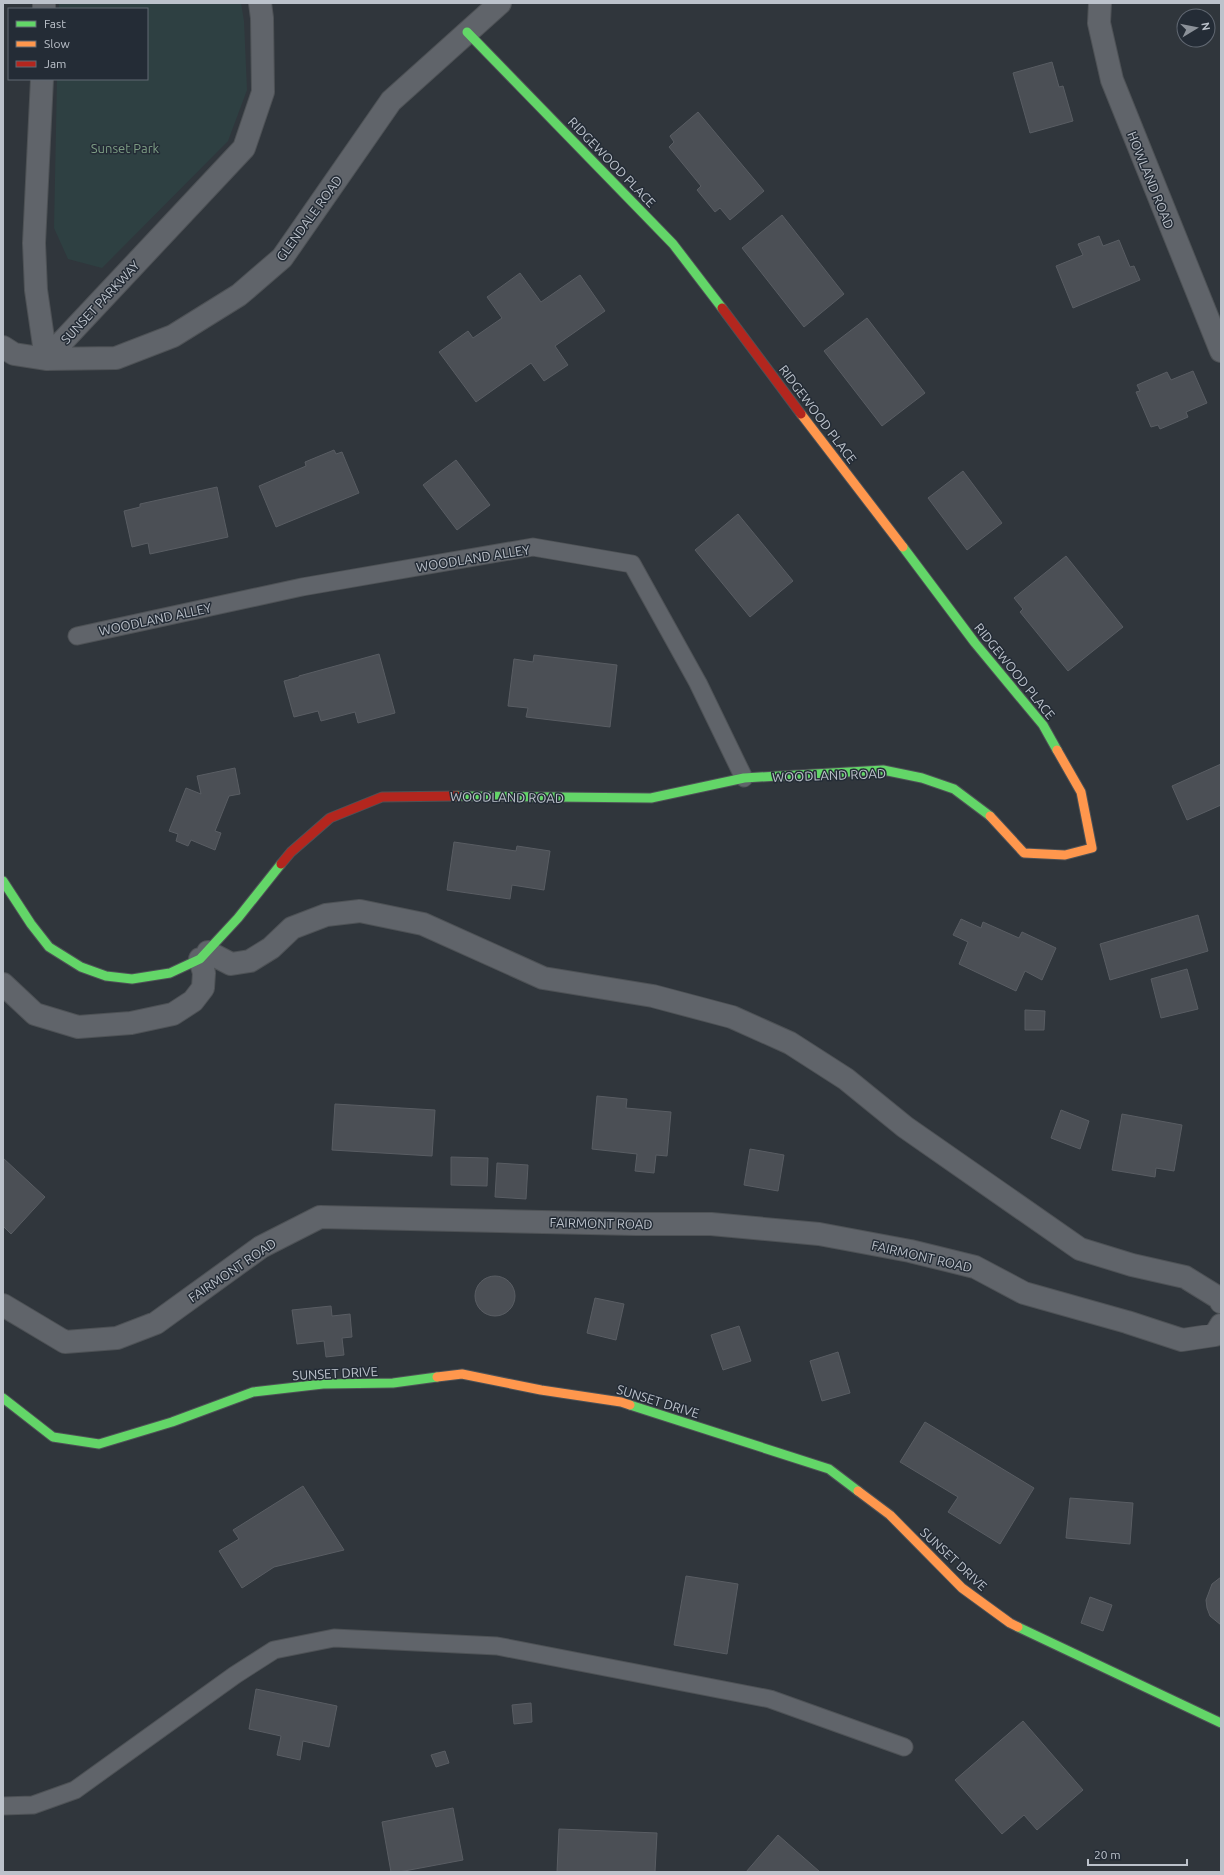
<svg xmlns="http://www.w3.org/2000/svg" width="1224" height="1875" viewBox="0 0 1224 1875" font-family="Ubuntu,sans-serif">
  <style>
    .green { fill: #2e4042 }
    .building { fill: #4b4f55; stroke: #595d63 }
    .lines { fill: none; stroke-linecap: round; stroke-linejoin: round }
    .lane-casing { stroke: #4e5256; stroke-width: 19 }
    .street-casing { stroke: #4e5256; stroke-width: 24 }
    .fast-casing { stroke: #4e5256; stroke-width: 11 }
    .slow-casing { stroke: #4e5256; stroke-width: 11 }
    .jam-casing { stroke: #4e5256; stroke-width: 11 }
    .lane { stroke: #60646a; stroke-width: 17 }
    .street { stroke: #60646a; stroke-width: 22 }
    .fast { stroke: #63d668; stroke-width: 9 }
    .slow { stroke: #ff974d; stroke-width: 9 }
    .jam { stroke: #b3261e; stroke-width: 9 }
    .labels { text-anchor: middle; dominant-baseline: central; stroke-width: 3; stroke-linejoin: round; paint-order: stroke }
    .park-label { font-size: 13px; fill: #7d9d84; stroke: #242c36 }
    .street-label { font-size: 13px; fill: #bcc2cb; stroke: #242c36 }
  </style>
  <rect width="100%" height="100%" fill="#30363c"/>
  <path class="green" d="M59,3H241L244,21L247,90L228,141L102,268L68,259L54,228L57,79H147V9H59Z"/>
  <path class="building" d="M1052,62L1059,87L1063,86L1073,121L1030,133L1013,73Z
    M698,112L764,191L730,220L720,208L715,212L697,190L701,186L669,147L674,142L670,136Z
    M782,215L844,294L804,327L742,248Z
    M1099,236L1103,246L1119,240L1130,267L1134,266L1140,280L1073,308L1056,266L1083,255L1078,244Z
    M520,273L541,302L580,275L605,311L555,346L568,365L544,381L531,363L476,402L439,352L468,331L473,338L502,318L487,297Z
    M867,318L925,393L882,426L824,351Z
    M1193,371L1207,403L1186,412L1188,417L1160,429L1158,425L1151,427L1136,392L1140,391L1137,385L1167,372L1171,380Z
    M334,450L336,454L342,452L359,493L276,527L259,486L306,466L305,462Z
    M456,460L490,505L457,530L423,485Z
    M963,471L1002,523L967,550L928,498Z
    M217,487L228,537L150,554L148,543L132,547L124,511L140,507V504Z
    M738,514L793,581L750,617L695,550Z
    M1066,556L1123,627L1068,671L1020,612L1023,609L1014,598Z
    M379,654L395,713L358,723L355,712L321,721L318,711L294,717L284,681L299,677V676Z
    M534,655L617,665L610,727L526,717L528,708L508,706L514,659L533,662Z
    M1221,764V805L1187,820L1172,786Z
    M235,768L240,794L229,796L215,831L221,833L215,850L191,840L188,846L176,841L178,834L169,831L186,788L201,794L197,776Z
    M454,842L516,851L517,846L550,851L544,890L512,885L510,899L447,890Z
    M1198,915L1208,951L1110,980L1100,944Z
    M961,919L981,928L983,922L1019,938L1022,932L1056,948L1042,980L1025,971L1016,991L959,964L968,942L953,935Z
    M1187,969L1198,1009L1161,1018L1151,979Z
    M1025,1010L1045,1011L1044,1030H1025Z
    M597,1096L627,1099L626,1108L671,1112L667,1156L656,1155L654,1173L635,1171L637,1154L592,1149Z
    M335,1104L435,1110L432,1156L332,1150Z
    M1061,1110L1089,1121L1080,1149L1051,1138Z
    M1122,1114L1182,1125L1174,1171L1156,1168L1155,1177L1112,1170Z
    M750,1149L784,1155L778,1191L744,1185Z
    M451,1157L488,1158L487,1186L451,1185Z
    M3,1158L45,1197L11,1234L3,1226Z
    M497,1163L528,1165L526,1199L495,1197Z
    M475 1296a20 20 0 1 1 40 0a20 20 0 1 1-40 0Z
    M595,1298L624,1304L616,1340L587,1333Z
    M331,1306L332,1316L350,1314L352,1337L342,1338L344,1355L326,1357L324,1341L297,1344L292,1310Z
    M739,1326L751,1361L723,1370L711,1335Z
    M838,1352L850,1393L822,1401L810,1361Z
    M925,1422L1034,1488L1000,1544L948,1512L958,1497L900,1462Z
    M303,1486L344,1550L274,1567L242,1588L219,1551L239,1539L233,1530Z
    M1070,1498L1133,1503L1130,1544L1066,1538Z
    M686,1576L738,1584L727,1654L674,1645Z
    M1221,1577V1625L1210,1616L1207,1608L1206,1600L1212,1584Z
    M1090,1597L1112,1605L1103,1631L1081,1623Z
    M256,1689L337,1706L329,1747L303,1741L300,1760L277,1755L281,1736L249,1729Z
    M531,1703L532,1722L514,1724L512,1705Z
    M1023,1721L1083,1790L1037,1830L1024,1815L1002,1834L955,1780Z
    M445,1751L449,1763L436,1767L431,1755Z
    M453,1808L463,1860L399,1872H391L382,1822Z
    M559,1829L657,1833L655,1872H557Z
    M778,1835L820,1872H746Z"/>
  <g class="lines">
    <g class="lane-casing">
      <path id="lane" d="M77,636L302,587L533,547L632,564L698,683L744,778
        M3,1806L33,1805L75,1790L235,1675L274,1650L334,1638L497,1646L770,1699L904,1747"/>
    </g>
    <g class="street-casing">
      <path id="street" d="M1100,3L1099,23L1112,80L1221,351
        M44,9V3
        M42,79L34,243L36,290L46,359
        M3,347L14,354L46,359L116,358L173,336L239,295L282,258L391,101L500,3
        M46,359L244,148L263,92L262,18L260,3
        M208,952L231,964L250,961L271,948L292,928L326,915L360,911L423,924L543,978L653,996L732,1017L790,1043L846,1079L905,1127L1080,1249L1132,1265L1185,1277L1219,1298L1221,1302
        M3,984L35,1014L78,1027L131,1023L173,1014L193,1001L203,988L204,973L200,959
        M3,1305L65,1342L117,1338L156,1323L261,1247L320,1217L635,1224H711L819,1234L910,1251L975,1267L1024,1293L1127,1322L1182,1340L1215,1335L1221,1325"/>
    </g>
    <g class="fast-casing">
      <path id="fast" d="M467,32L673,244L722,308
        M903,547L975,643L1043,725L1057,750
        M457,796L651,798L744,778L883,770L922,778L954,789L990,816
        M3,881L31,924L49,947L81,967L106,976L132,979L170,973L200,959L238,918L281,864
        M3,1398L53,1437L99,1444L172,1422L253,1392L323,1384L393,1383L437,1377
        M630,1405L829,1469L858,1491
        M1018,1627L1221,1723"/>
    </g>
    <g class="slow-casing">
      <path id="slow" d="M801,414L903,547
        M990,816L1024,853L1065,855L1092,848L1081,792L1057,750
        M437,1377L462,1374L541,1390L621,1402L630,1405
        M858,1491L890,1515L962,1588L1010,1623L1018,1627"/>
    </g>
    <g class="jam-casing">
      <path id="jam" d="M722,308L801,414
        M281,864L291,852L330,818L382,797L457,796"/>
    </g>
    <use href="#lane" class="lane"/>
    <use href="#street" class="street"/>
    <use href="#fast" class="fast"/>
    <use href="#slow" class="slow"/>
    <use href="#jam" class="jam"/>
  </g>
  <g class="labels">
    <g class="park-label">
      <text x="125" y="148">Sunset Park</text>
    </g>
    <g class="street-label">
      <text transform="translate(612 162) rotate(46)">RIDGEWOOD PLACE</text>
      <text transform="translate(1151 180) rotate(68)">HOWLAND ROAD</text>
      <text transform="translate(309 218) rotate(-54)">GLENDALE ROAD</text>
      <text transform="translate(100 302) rotate(-47)">SUNSET PARKWAY</text>
      <text transform="translate(818 414) rotate(53)">RIDGEWOOD PLACE</text>
      <text transform="translate(473 558) rotate(-9)">WOODLAND ALLEY</text>
      <text transform="translate(155 619) rotate(-12)">WOODLAND ALLEY</text>
      <text transform="translate(1015 671) rotate(51)">RIDGEWOOD PLACE</text>
      <text transform="translate(829 775) rotate(-2)">WOODLAND ROAD</text>
      <text transform="translate(507 797) rotate(1)">WOODLAND ROAD</text>
      <text transform="translate(601 1223) rotate(1)">FAIRMONT ROAD</text>
      <text transform="translate(922 1256) rotate(13)">FAIRMONT ROAD</text>
      <text transform="translate(232 1270) rotate(-34)">FAIRMONT ROAD</text>
      <text transform="translate(335 1373) rotate(-3)">SUNSET DRIVE</text>
      <text transform="translate(658 1401) rotate(17)">SUNSET DRIVE</text>
      <text transform="translate(954 1559) rotate(43)">SUNSET DRIVE</text>
    </g>
  </g>
  <rect width="1224" height="1875" fill="none" stroke="#bcc2cb" stroke-width="8"/>
  <rect x="8" y="8" width="140" height="72" fill="#242c36" stroke="#616872"/>
  <rect x="16" y="21" width="20" height="6" fill="#63d668" stroke="#616872"/>
  <text x="44" y="28" font-size="12" fill="#bcc2cb">Fast</text>
  <rect x="16" y="41" width="20" height="6" fill="#ff974d" stroke="#616872"/>
  <text x="44" y="48" font-size="12" fill="#bcc2cb">Slow</text>
  <rect x="16" y="61" width="20" height="6" fill="#b3261e" stroke="#616872"/>
  <text x="44" y="68" font-size="12" fill="#bcc2cb">Jam</text>
  <g transform="translate(1196 28) rotate(80)"><circle r="19" fill="#242c36" stroke="#616872"/>
  <path d="M0-3L7 15L0 10L-7 15Z" fill="#8b9199"/>
  <text y="-6" font-size="11" font-weight="bold" text-anchor="middle" fill="#bcc2cb">N</text>
  </g>
  <path d="M1088 1859v6h99v-6" fill="none" stroke="#bcc2cb" stroke-width="2"/>
  <text x="1094" y="1859" font-size="12" fill="#bcc2cb" stroke="#242c36" stroke-width="3" paint-order="stroke">20 m</text>
</svg>
